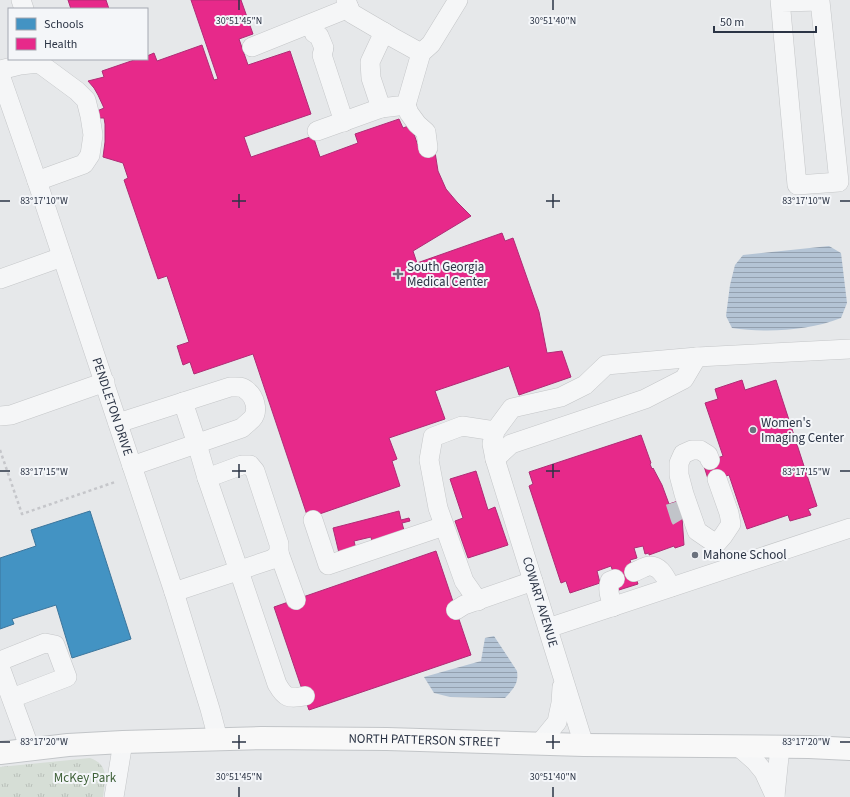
<svg xmlns="http://www.w3.org/2000/svg" width="850" height="797" viewBox="0 0 850 797" font-family="'Source Sans 3',sans-serif">
  <style>
    .park { fill: url(#park-tufts) }
    .water { fill: url(#water-rules) }
    .schools { fill: #4393c3; stroke: #3c769d }
    .health { fill: #e7298a; stroke: #af2c75 }
    .lines { fill: none; stroke-linecap: round; stroke-linejoin: round }
    .minor-tunnel { stroke: #c1c4c9; stroke-width: 19; stroke-dasharray: 19 10; stroke-linecap: butt }
    .minor-casing { stroke: #c4c6c8; stroke-width: 20 }
    .major-casing { stroke: #c2c5c8; stroke-width: 24 }
    .path { stroke: #c5c6ca; stroke-width: 2.5; stroke-dasharray: 3 3; stroke-linecap: butt }
    .minor { stroke: #f5f6f7; stroke-width: 19 }
    .major { stroke: #f8f8f8; stroke-width: 22 }
    .ticks { fill: none; stroke: #2b3445; stroke-width: 1.5 }
    .poi-dot { fill: #6c737f; stroke: #f4f6f9; stroke-width: 1.5 }
    .labels { text-anchor: middle; dominant-baseline: central; stroke-width: 4; stroke-linejoin: round; paint-order: stroke }
    .poi-label { font-size: 13px; fill: #2b3445; stroke: #f4f6f9; text-anchor: start }
    .street-label { font-size: 13px; fill: #2b3445; stroke: #f4f6f9 }
    .park-label { font-size: 13px; fill: #3f6138; stroke: #f4f6f9 }
    .ticks-label { font-size: 10px; text-anchor: middle; fill: #2b3445; stroke: #f4f6f9; stroke-width: 4; stroke-linejoin: round; paint-order: stroke }
  </style>
  <defs>
    <pattern id="park-tufts" width="24" height="20" patternUnits="userSpaceOnUse"><rect width="24" height="20" fill="#d6ded6"/><path d="M3 7l-1-3M5 7V3M7 7l1-3M15 17l-1-3M17 17v-4M19 17l1-3" fill="none" stroke="#b8bfb9"/></pattern>
    <pattern id="water-rules" width="6" height="5" patternUnits="userSpaceOnUse"><rect width="6" height="5" fill="#b4c4d5"/><path d="M0 2.5h6" fill="none" stroke="#93a0af"/></pattern>
  </defs>
  <rect width="100%" height="100%" fill="#e6e8ea"/>
  <path class="park" d="M90,758C110,765 105,780 103,797H0V767Z"/>
  <path class="water" d="M829,246L841,253L847,303L841,318C808,331 766,333 732,328L726,316L730,285L735,265L743,255Z
    M494,636L517,671C519,684 513,689 505,698L450,697L434,693L424,677L481,661L485,638Z"/>
  <path class="schools" d="M90,511L131,639L72,658L56,605L12,619L14,624L0,629V558L36,546L31,530Z"/>
  <path class="health" d="M68,0H106L109,9H71Z
    M191,0H241L253,34L239,39L248,65L290,51L311,114L244,137L251,157L313,136L320,157L358,143L355,134L399,119L403,128L411,125L421,155L435,152L438,171L446,189L457,202L471,216L413,251L417,263L502,233L505,241L513,238L539,312L547,353L562,351L571,377L519,395L509,366L435,391L445,419L389,438L397,459L392,461L400,486L308,518L253,354L194,374L190,362L183,365L177,346L189,342L167,276L158,279L124,180L128,178L123,163L103,157L105,142V124L104,118H100L97,111L104,108L98,95L94,88L88,81L104,77L102,71L137,59H147V56L154,53L157,61L202,45L214,80L218,79Z
    M742,380L745,390L776,380L817,506L808,509L811,515L790,521L788,515L747,529L729,475L709,482L703,463L723,456L705,403L718,399L715,389Z
    M641,435L651,463L650,464L652,469L653,468L662,485L669,504L678,501L682,517L684,545L675,548L674,546L649,555V553L645,554L643,546L634,548L637,558L630,560L638,584L619,590L611,566L597,571L600,583L570,593L566,581L561,583L529,486L533,484L529,472Z
    M476,471L488,510L495,507L508,545L468,558L455,521L463,518L450,479Z
    M399,511L401,520L409,518L410,521L402,523L405,534L372,542L371,537L354,541L356,549L339,553L333,528Z
    M436,551L471,655L309,710L274,607Z"/>
  <g class="lines">
    <path class="minor-tunnel" d="M675,502L680,518L683,523"/>
    <g class="minor-casing">
      <g id="minor">
        <path d="M21,0L24,9"/>
        <path d="M346,0L351,13L392,37L421,53"/>
        <path d="M780,0L797,185L839,182L820,1L781,2"/>
        <path d="M314,33L319,36L324,48L322,55L344,122"/>
        <path d="M252,47L349,8"/>
        <path d="M0,70L20,65L39,63L77,91L86,100L90,116L93,135L90,155L84,164L37,181"/>
        <path id="s1" d="M0,75L37,181L174,592L210,709L218,739"/>
        <path d="M406,105L409,113L417,124L426,132L428,148"/>
        <path d="M381,108L406,105L421,53L431,44L458,0"/>
        <path d="M317,131L381,108L371,78L370,62L384,32"/>
        <path d="M0,279L62,257"/>
        <path d="M183,402L197,444L207,478L239,571L277,684C285,698 288,699 305,696"/>
        <path d="M0,416L11,415L105,382"/>
        <path d="M118,423L230,387C236,387 242,386 246,390C255,396 259,411 252,419C249,422 245,425 242,428L132,466"/>
        <path d="M495,459L511,444L645,399L684,379L697,357"/>
        <path d="M710,460L708,455L700,450H692L683,454L679,463V475L684,494L697,531L716,544L723,536L731,524L729,513L717,479"/>
        <path d="M313,520L328,565L444,526"/>
        <path d="M279,553L296,600"/>
        <path d="M634,572C639,570 644,567 649,566C661,565 666,579 671,587"/>
        <path d="M174,592L273,559L279,553V544L255,471L250,465H242L207,478"/>
        <path d="M478,601L464,581L438,508L429,460L433,437L462,426L495,431"/>
        <path d="M613,607C610,597 607,590 610,581L615,579"/>
        <path d="M456,610L464,605L533,581"/>
        <path d="M548,628L850,528"/>
        <path d="M0,661L45,643L55,645L67,677L12,698"/>
        <path d="M0,667L30,749"/>
        <path d="M539,744L557,722L561,703L562,687"/>
        <path d="M584,745L495,459L492,444L495,431L512,408L561,397L585,385L606,365L697,357L850,349"/>
        <path d="M739,747L755,761L764,772L775,796"/>
        <path d="M775,796L780,747"/>
        <path d="M114,797L123,742"/>
      </g>
    </g>
    <g class="major-casing">
      <g id="major">
        <path id="s2" d="M0,753L68,745L123,742L261,738L387,739L584,745L809,747L850,749"/>
      </g>
    </g>
    <path class="path" d="M0,450L22,514L115,482"/>
    <use href="#minor" class="minor"/>
    <use href="#major" class="major"/>
  </g>
  <path class="ticks" d="M239,0V10M553,0V10M239,194V208M553,194V208M0,201H10M232,201H246M546,201H560M840,201H850M239,464V478M553,464V478M0,471H10M232,471H246M546,471H560M840,471H850M239,735V749M553,735V749M0,742H10M232,742H246M546,742H560M840,742H850M239,787V797M553,787V797"/>
  <g class="poi-dot">
    <path d="M396 268h4v4h4v4h-4v4h-4v-4h-4v-4h4z"/>
    <circle cx="753" cy="430" r="4"/>
    <circle cx="695" cy="555" r="4"/>
  </g>
  <g class="labels">
    <g class="poi-label">
      <text x="407" y="267">South Georgia<tspan x="407" dy="15">Medical Center</tspan></text>
      <text x="761" y="423">Women's<tspan x="761" dy="15">Imaging Center</tspan></text>
      <text x="703" y="555">Mahone School</text>
    </g>
    <g class="street-label">
      <text stroke="none"><textPath href="#s1" startOffset="350">PENDLETON DRIVE</textPath></text>
      <text transform="translate(540 602) rotate(73)">COWART AVENUE</text>
      <text stroke="none"><textPath href="#s2" startOffset="425">NORTH PATTERSON STREET</textPath></text>
    </g>
    <g class="park-label">
      <text x="85" y="778">McKey Park</text>
    </g>
  </g>
  <g class="ticks-label">
    <text x="239" y="24">30°51'45"N</text>
    <text x="553" y="24">30°51'40"N</text>
    <text x="806" y="204">83°17'10"W</text>
    <text x="44" y="204">83°17'10"W</text>
    <text x="806" y="475">83°17'15"W</text>
    <text x="44" y="475">83°17'15"W</text>
    <text x="806" y="745">83°17'20"W</text>
    <text x="44" y="745">83°17'20"W</text>
    <text x="239" y="780">30°51'45"N</text>
    <text x="553" y="780">30°51'40"N</text>
  </g>
  <rect x="8" y="8" width="140" height="52" fill="#f4f6f9" stroke="#a4a8b1"/>
  <rect x="16" y="18" width="20" height="12" fill="#4393c3" stroke="#a4a8b1"/>
  <text x="44" y="28" font-size="12" fill="#2b3445">Schools</text>
  <rect x="16" y="38" width="20" height="12" fill="#e7298a" stroke="#a4a8b1"/>
  <text x="44" y="48" font-size="12" fill="#2b3445">Health</text>
  <path d="M714 26v6h102v-6" fill="none" stroke="#2b3445" stroke-width="2"/>
  <text x="720" y="26" font-size="12" fill="#2b3445" stroke="#f4f6f9" stroke-width="3" paint-order="stroke">50 m</text>
</svg>
